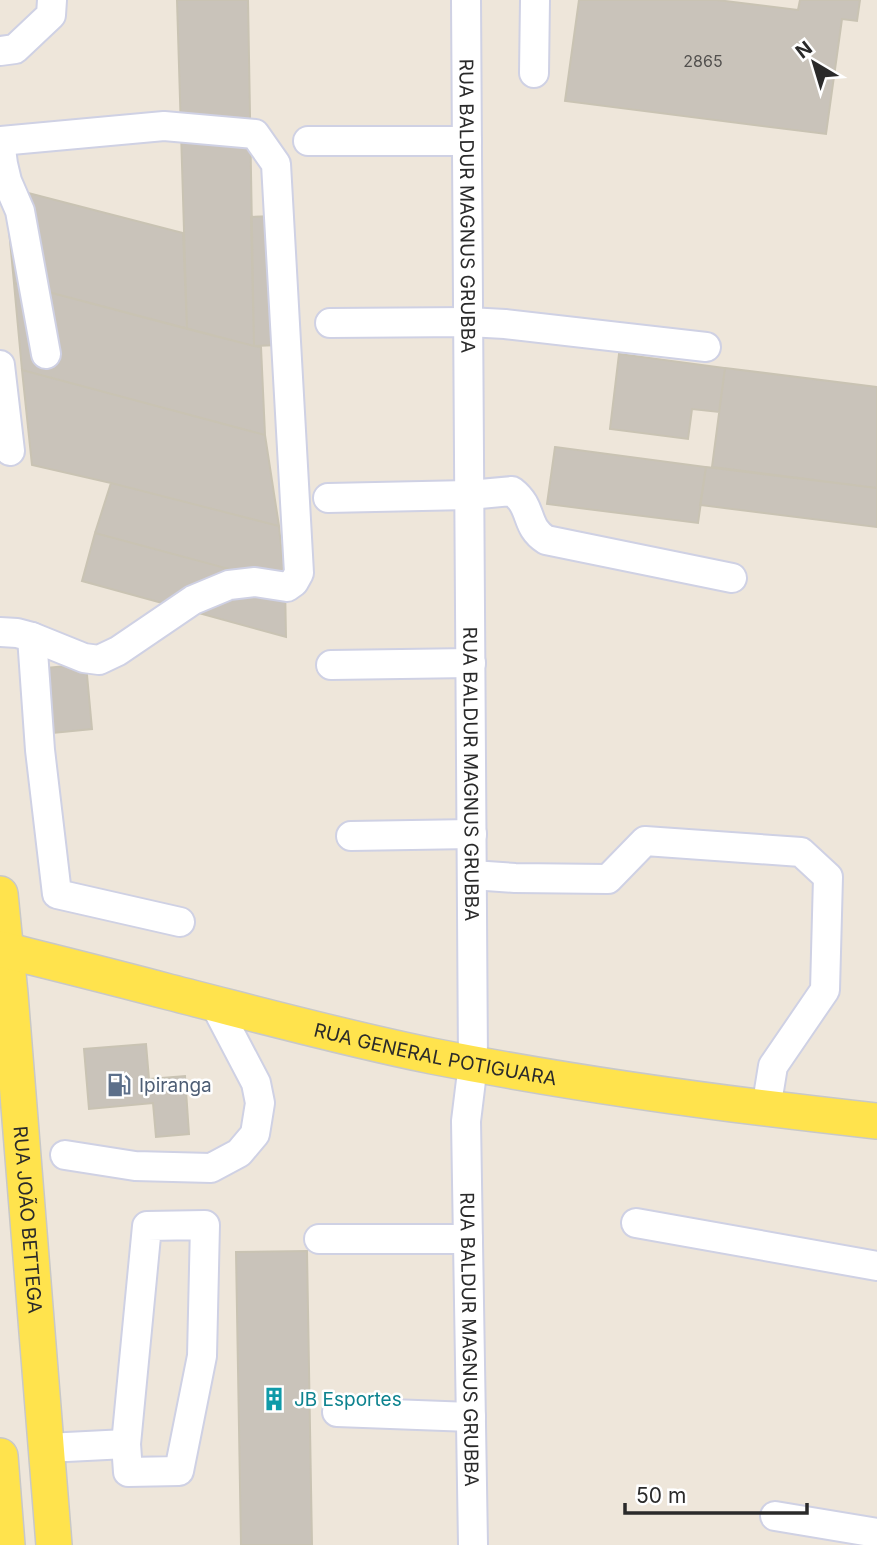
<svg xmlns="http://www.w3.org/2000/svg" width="877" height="1545" viewBox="0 0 877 1545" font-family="Inter,sans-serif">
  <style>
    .building { fill: #c9c3ba; stroke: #c9c3b3; stroke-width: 2 }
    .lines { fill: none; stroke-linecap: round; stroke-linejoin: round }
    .minor-casing { stroke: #cfd1e4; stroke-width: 32 }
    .major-casing { stroke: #c8c8c8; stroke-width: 38 }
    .minor { stroke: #fff; stroke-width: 28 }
    .major { stroke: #ffe34d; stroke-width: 35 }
    .labels { text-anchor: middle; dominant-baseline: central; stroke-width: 5; stroke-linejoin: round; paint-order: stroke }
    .number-label { font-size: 16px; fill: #52504e }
    .street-label { font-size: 19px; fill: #2a2a2a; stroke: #fff }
    .service-label { font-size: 19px; fill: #4e5e75; stroke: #fff; text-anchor: start }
    .culture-label { font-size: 19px; fill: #0d838f; stroke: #fff; text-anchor: start }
  </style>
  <rect width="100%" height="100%" fill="#eee6da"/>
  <path class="building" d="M177,0H248L254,346L187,329Z
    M579,0H717L798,10L800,0H860L857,21L842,19L826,134L565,101Z
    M5,187L183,233L187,329L14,283Z
    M274,216L278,345L254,346L251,217Z
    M14,283L254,346L261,347L265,435L22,370Z
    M619,354L725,368L719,412L692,409L688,439L610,429Z
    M725,368L877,387V488L712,467Z
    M22,370L265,435L279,526L111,483L32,465Z
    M555,447L706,467L698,523L547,504Z
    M706,467L877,488V527L700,505Z
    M111,483L279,526L285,584L95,533Z
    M95,533L285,584L286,637L82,581Z
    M86,664L92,729L53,733L47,668Z
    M146,1044L149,1079L185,1076L189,1134L156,1137L153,1103L89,1109L84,1049Z
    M307,1251L312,1545H241L236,1252Z"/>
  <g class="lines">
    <g class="minor-casing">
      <g id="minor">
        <path id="s1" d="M466,0L473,1064L466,1121L473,1545"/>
        <path d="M0,51L15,49L51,15L52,0"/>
        <path d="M534,73L535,0"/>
        <path d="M0,141L164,126L255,134L276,164L299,573L294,582L287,587L255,582L229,585L193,600L118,651L99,660L84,658L32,637"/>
        <path d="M0,141L3,164L7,181L20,211L46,354"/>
        <path d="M308,141H467"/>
        <path d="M330,323L468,322L505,324L706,347"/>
        <path d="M0,365L10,451"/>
        <path d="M328,498L469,495L512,491C534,508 524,526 546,540L732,578"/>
        <path d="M0,632L17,633L32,637L40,750L57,894L180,922"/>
        <path d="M331,665L471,663"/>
        <path d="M351,836L472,834"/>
        <path d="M472,875L515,878L608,879L645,841L801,852L828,877L825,990L773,1066L766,1109"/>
        <path d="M65,1155L135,1166L211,1168L239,1153L255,1134L260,1103L256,1083L214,1003"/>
        <path d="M636,1223L877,1266"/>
        <path d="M205,1225L202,1356L179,1471L128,1472L126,1444L147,1226Z"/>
        <path d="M319,1239H468"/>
        <path d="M337,1412L471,1417"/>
        <path d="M47,1448L126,1444"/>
        <path d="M775,1516L877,1533"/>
      </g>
    </g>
    <g class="major-casing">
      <g id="major">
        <path id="s2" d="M0,894L10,994L54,1545"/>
        <path id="s3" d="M0,949C56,963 113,977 169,992C256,1014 343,1038 432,1056C579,1085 728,1105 877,1121"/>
        <path d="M0,1456L7,1545"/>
      </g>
    </g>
    <use href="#minor" class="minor"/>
    <use href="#major" class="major"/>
  </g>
  <defs>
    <g id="fuel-bare" transform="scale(1.89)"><path d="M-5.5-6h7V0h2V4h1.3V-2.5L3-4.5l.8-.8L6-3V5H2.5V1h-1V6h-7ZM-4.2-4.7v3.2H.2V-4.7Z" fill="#5c6f8a" stroke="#fff" stroke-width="2.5" paint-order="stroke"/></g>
    <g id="building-bare" transform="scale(1.89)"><path d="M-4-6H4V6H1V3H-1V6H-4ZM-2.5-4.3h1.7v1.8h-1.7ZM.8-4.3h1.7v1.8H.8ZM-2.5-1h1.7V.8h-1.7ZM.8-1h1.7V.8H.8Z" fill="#0f9aa8" stroke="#fff" stroke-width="2.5" paint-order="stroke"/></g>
  </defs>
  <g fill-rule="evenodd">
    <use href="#fuel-bare" x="119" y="1085"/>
    <use href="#building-bare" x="274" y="1399"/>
  </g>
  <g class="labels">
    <g class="number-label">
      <text x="703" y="61">2865</text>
    </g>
    <g class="street-label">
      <text stroke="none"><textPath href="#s1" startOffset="206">RUA BALDUR MAGNUS GRUBBA</textPath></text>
      <text stroke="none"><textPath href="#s1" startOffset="774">RUA BALDUR MAGNUS GRUBBA</textPath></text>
      <text stroke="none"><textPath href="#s3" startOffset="448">RUA GENERAL POTIGUARA</textPath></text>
      <text stroke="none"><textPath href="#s2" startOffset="327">RUA JOÃO BETTEGA</textPath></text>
      <text stroke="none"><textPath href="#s1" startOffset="1340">RUA BALDUR MAGNUS GRUBBA</textPath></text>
    </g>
    <g class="service-label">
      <text x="139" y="1085">Ipiranga</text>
    </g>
    <g class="culture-label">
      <text x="294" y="1399">JB Esportes</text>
    </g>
  </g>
  <g transform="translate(814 63) rotate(322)" stroke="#ffffff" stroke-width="5" paint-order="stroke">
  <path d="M0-5L12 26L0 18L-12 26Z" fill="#2a2a2a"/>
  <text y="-10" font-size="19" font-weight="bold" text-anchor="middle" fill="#2a2a2a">N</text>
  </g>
  <path d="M625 1503v10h182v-10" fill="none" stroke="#2a2a2a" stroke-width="3.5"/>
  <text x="636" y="1503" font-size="21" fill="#2a2a2a" stroke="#ffffff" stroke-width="5" paint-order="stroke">50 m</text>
</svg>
